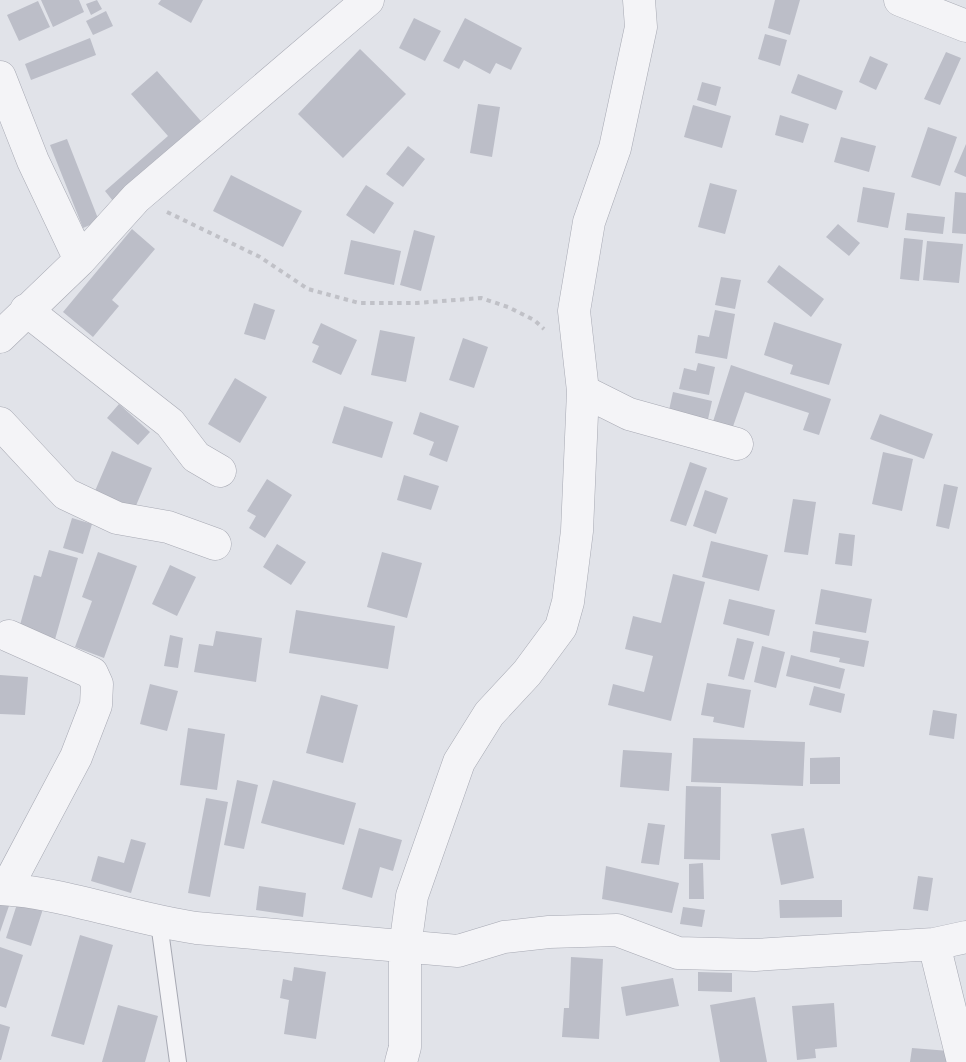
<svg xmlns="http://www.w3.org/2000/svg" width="966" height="1062" viewBox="0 0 966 1062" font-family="'Varela Round',sans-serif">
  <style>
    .building { fill: #bcbec8 }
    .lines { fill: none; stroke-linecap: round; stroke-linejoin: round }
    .service-casing { stroke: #a7a9b3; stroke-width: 18 }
    .minor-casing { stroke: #a7a9b3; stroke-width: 33 }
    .path { stroke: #c0c1c7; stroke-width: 4; stroke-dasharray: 4.5 4.5; stroke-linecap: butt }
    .service { stroke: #f4f4f7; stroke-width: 16 }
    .minor { stroke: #f4f4f7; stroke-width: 32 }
  </style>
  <rect width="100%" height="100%" fill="#e1e3e9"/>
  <path class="building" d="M41,0H79L84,12L53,27Z
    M97,0L102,9L91,15L86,4Z
    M161,0H203L191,23L158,4Z
    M775,0H800L790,35L768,28Z
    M38,1L50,27L19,41L7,15Z
    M106,11L113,26L93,35L86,21Z
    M414,18L441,31L425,61L399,48Z
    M465,18L522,48L511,70L496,63L490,74L464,60L459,69L443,61Z
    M765,34L787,40L780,66L758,59Z
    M90,38L96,55L31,80L25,64Z
    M360,49L406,94L343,158L298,114Z
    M946,52L961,58L940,105L924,99Z
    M870,56L888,64L876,90L859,82Z
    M157,71L207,128L117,206L105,191L168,136L131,94Z
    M798,74L843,91L836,110L791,93Z
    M702,82L721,87L716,106L697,100Z
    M478,104L500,107L492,157L470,153Z
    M693,105L731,116L722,148L684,137Z
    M780,115L809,124L803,143L775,135Z
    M928,127L957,137L940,186L911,177Z
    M841,137L876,146L869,172L834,162Z
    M67,139L99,221L83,228L50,145Z
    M966,144V177L954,172Z
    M408,146L425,159L403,187L386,174Z
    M231,175L302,211L283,247L213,211Z
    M710,183L737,190L725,234L698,227Z
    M366,185L394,203L374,234L346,215Z
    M863,187L895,193L888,228L857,222Z
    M955,192L966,193V234L952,233Z
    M907,213L945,217L943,234L905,230Z
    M838,224L860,243L849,256L826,237Z
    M132,229L155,249L112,300L119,306L93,337L63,312Z
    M414,230L435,236L421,291L400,285Z
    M904,238L923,240L919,281L900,279Z
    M351,240L401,251L394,285L344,274Z
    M927,241L963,244L959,283L923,280Z
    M779,265L824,299L811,317L767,282Z
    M721,277L741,280L735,309L715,305Z
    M254,303L275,310L265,340L244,334Z
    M715,310L735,314L727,359L695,353L698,335L709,337Z
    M774,322L842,344L829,385L790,374L793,365L764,355Z
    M321,323L357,340L341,375L312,362L319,346L312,343Z
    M380,330L415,337L406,382L371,375Z
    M463,338L488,347L474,388L449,380Z
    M698,363L715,367L709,395L679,389L684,368L696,371Z
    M731,365L831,399L819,435L803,430L809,413L745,392L729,438L710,431Z
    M235,378L267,397L240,443L208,424Z
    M673,392L712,401L705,433L666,424Z
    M119,404L150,432L138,445L107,418Z
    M344,406L393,422L382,458L332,443Z
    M420,412L459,426L447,462L429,455L434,442L413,434Z
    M880,414L933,434L924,459L870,439Z
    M112,451L152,468L132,515L92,498Z
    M883,452L913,459L902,511L872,504Z
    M690,462L707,468L686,526L670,521Z
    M404,475L439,486L431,510L397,500Z
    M267,479L292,495L265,538L249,528L256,516L247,511Z
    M944,484L958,487L949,529L936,526Z
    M705,490L728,498L716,534L693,526Z
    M793,499L816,502L808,555L784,552Z
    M72,518L92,524L83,554L63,548Z
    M839,533L855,535L852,566L835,564Z
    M711,541L768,555L759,591L702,577Z
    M277,544L306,562L291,585L263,567Z
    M49,550L78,558L54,643L18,632L34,575L41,577Z
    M98,552L137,566L104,658L75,647L92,601L82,597Z
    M382,552L422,563L407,618L367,607Z
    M170,565L196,577L177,616L152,604Z
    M673,574L705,582L671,721L608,705L613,684L644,692L653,656L625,649L633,616L661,623Z
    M821,589L872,599L866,633L815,624Z
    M729,599L775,610L769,636L723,624Z
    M296,610L395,626L388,669L289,653Z
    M216,631L262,638L256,682L194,672L199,644L213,646Z
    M813,631L869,641L864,667L839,662L840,658L810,652Z
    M170,635L183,638L178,668L164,666Z
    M737,638L754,642L744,680L728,676Z
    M762,646L785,652L776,688L754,682Z
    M791,655L845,669L840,689L786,676Z
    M0,675L28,677L25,715L0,714Z
    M707,683L751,690L744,728L713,722L714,717L701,715Z
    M150,684L178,691L167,731L140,724Z
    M814,686L845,694L841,713L809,705Z
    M321,695L358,705L343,763L306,753Z
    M933,710L957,714L954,739L929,735Z
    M188,728L225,734L217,790L180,785Z
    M693,738L805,742L803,786L691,782Z
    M623,750L672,753L669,791L620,787Z
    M840,757V784H810V758Z
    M237,780L258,785L244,849L224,845Z
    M273,780L356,803L344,845L261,823Z
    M686,786L721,787L720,860L684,859Z
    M206,798L228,802L210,897L188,893Z
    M648,823L665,825L659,865L641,863Z
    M359,828L402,840L393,871L380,867L372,898L342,889Z
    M804,828L814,878L781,885L771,834Z
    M131,839L146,843L131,893L91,881L98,856L124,863Z
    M703,863L704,899H689V864Z
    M606,866L679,883L672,913L602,899Z
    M918,876L933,878L928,911L913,909Z
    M259,886L306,893L303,917L256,910Z
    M0,897L11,900L0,932Z
    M779,900H842V917L780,918Z
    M18,901L43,909L31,946L6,938Z
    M683,907L705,910L702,927L680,924Z
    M80,935L113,945L84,1045L51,1036Z
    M0,947L23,955L6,1008L0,1006Z
    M571,957L603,959L599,1039L562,1037L564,1008H569Z
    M294,967L326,972L316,1039L284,1034L289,1000L280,998L283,979L292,981Z
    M698,972L732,973V992L698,991Z
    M673,978L679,1006L626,1016L621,987Z
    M755,997L767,1062H720L710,1005Z
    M834,1003L837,1047L815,1049L816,1058L797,1060L792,1006Z
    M118,1005L158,1016L145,1062H102Z
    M0,1024L10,1027L1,1060H0Z
    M912,1048L949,1051L948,1062H910Z"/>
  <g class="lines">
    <g class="service-casing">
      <path id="service" d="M159,923L178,1062"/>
    </g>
    <g class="minor-casing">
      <path id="minor" d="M900,0L966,26
        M0,77L33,161L80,260
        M26,310L170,423L196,457L220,471
        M0,337L80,260L136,198L368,0
        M583,391L629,414L737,444
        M0,423L66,494L117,518L168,527L215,544
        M0,889C62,892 132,919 196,928L458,951L504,937L549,932L617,930L678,953L755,955L934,944L966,937
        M6,889L76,757L96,705L97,684L92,673L9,636
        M934,944L963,1062
        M401,1062L405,1047V947L412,896L459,762L489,714L527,673L561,627L568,602L577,531L583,391L574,311L589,222L615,148L641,27L639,0"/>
    </g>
    <path class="path" d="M167,212L260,257L308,289L359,303H417L481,298L508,307L534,320L544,329"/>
    <use href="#service" class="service"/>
    <use href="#minor" class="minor"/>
  </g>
</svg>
